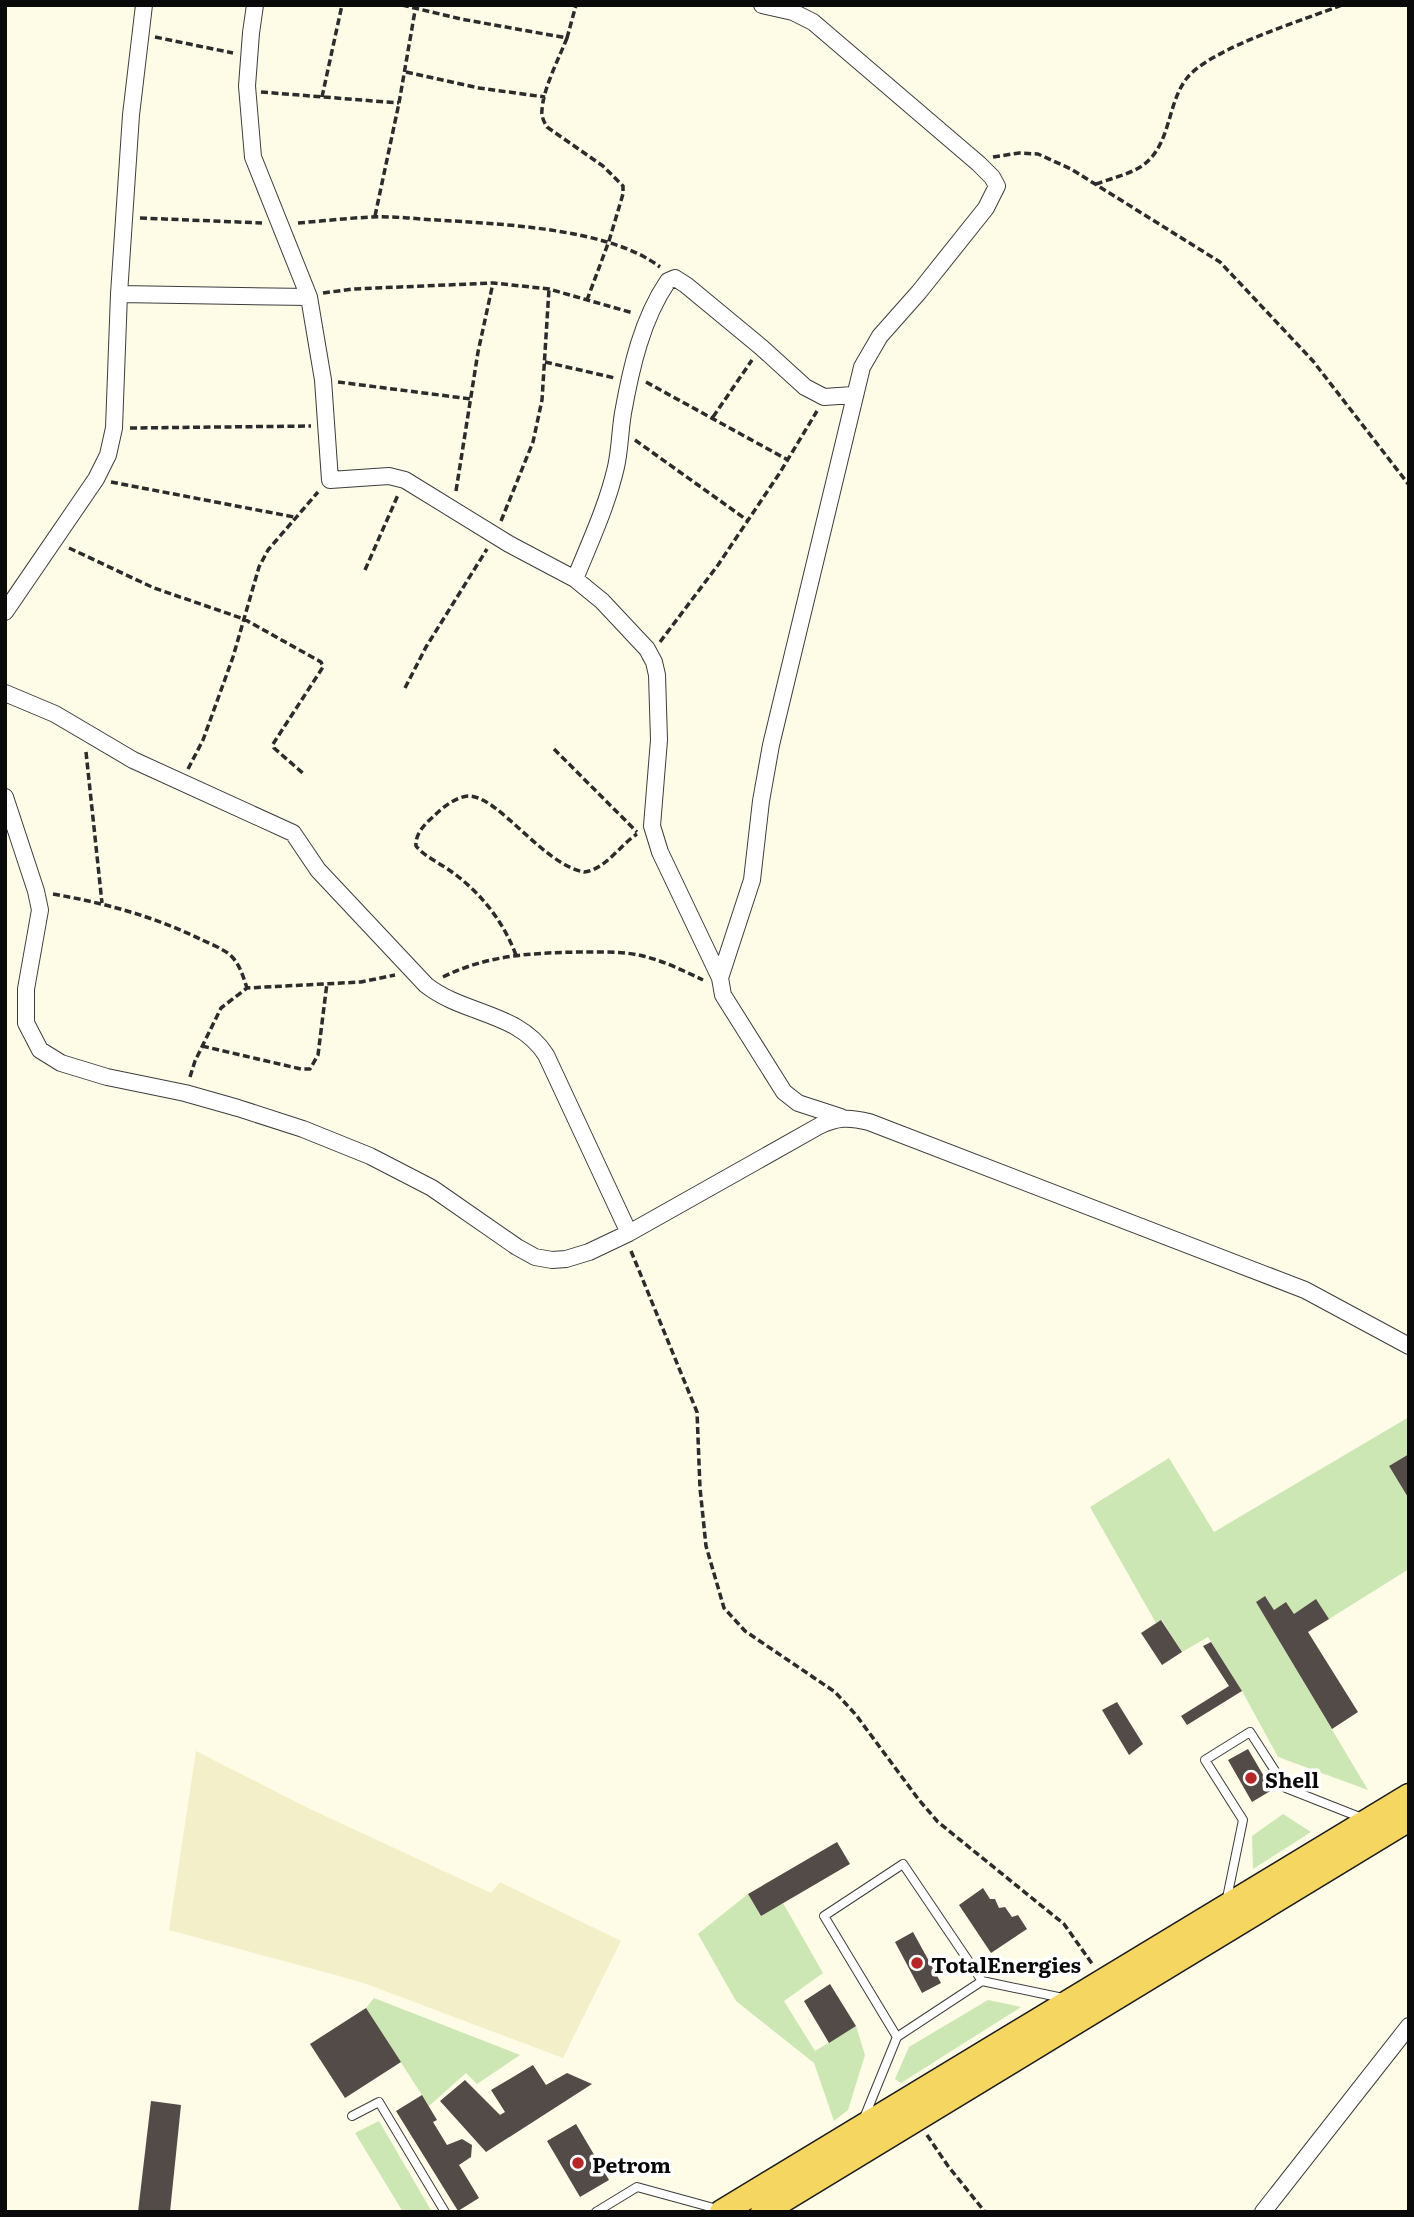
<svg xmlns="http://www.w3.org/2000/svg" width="1414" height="2217" viewBox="0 0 1414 2217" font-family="Literata,serif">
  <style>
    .farmland { fill: #f3f0c9 }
    .green { fill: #cce7b3 }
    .building { fill: #524b47 }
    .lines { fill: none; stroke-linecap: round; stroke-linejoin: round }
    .service-casing { stroke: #3d3d3d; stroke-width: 10 }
    .minor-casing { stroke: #3d3d3d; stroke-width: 18 }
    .primary-casing { stroke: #1b1b1b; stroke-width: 27 }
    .path { stroke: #2c2c2c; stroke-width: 3.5; stroke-dasharray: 7 3.5; stroke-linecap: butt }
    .service { stroke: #fff; stroke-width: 8 }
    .minor { stroke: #fff; stroke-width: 16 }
    .primary { stroke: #f5d660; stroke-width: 24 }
    .poi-dot { fill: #b52729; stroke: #fff; stroke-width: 2.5 }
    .labels { text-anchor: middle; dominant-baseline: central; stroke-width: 7; stroke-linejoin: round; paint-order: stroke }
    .poi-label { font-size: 21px; font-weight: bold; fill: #0a0a0a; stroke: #fff; text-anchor: start }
  </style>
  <rect width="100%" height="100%" fill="#fefbe7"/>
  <path class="farmland" d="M196,1751L308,1808L491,1893L500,1882L621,1941L563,2058L361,1982L169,1930Z"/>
  <path class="green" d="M1409,1417V1454L1389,1466L1409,1499V1569L1329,1619L1316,1600L1294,1614L1286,1602L1274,1610L1265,1596L1256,1602L1368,1790L1278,1757L1242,1691L1208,1637L1182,1652L1162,1620L1156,1623L1090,1507L1169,1458L1214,1532Z
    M1283,1814L1311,1832L1253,1869L1252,1836Z
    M748,1894L761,1916L783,1903L823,1973L784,2001L815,2051L856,2026L865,2055L848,2110L834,2121L814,2063L736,2001L698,1934Z
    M374,1998L520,2055L477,2084L466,2073L429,2106L366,2008Z
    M988,2000L1021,2007L901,2083L895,2079L909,2047Z
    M379,2121L432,2212H403L355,2133Z"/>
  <path class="building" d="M1409,1454V1499L1389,1466Z
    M1265,1596L1274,1610L1286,1602L1294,1614L1316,1599L1329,1619L1308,1632L1358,1712L1332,1729L1256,1602Z
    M1161,1620L1182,1652L1162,1665L1141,1633Z
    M1211,1642L1242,1691L1187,1725L1181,1716L1229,1686L1203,1646Z
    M1117,1702L1143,1744L1129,1755L1102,1710Z
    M1248,1749L1272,1790L1252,1802L1228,1760Z
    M837,1842L850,1864L761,1916L748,1894Z
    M983,1888L990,1899H995L999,1908L1005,1907L1012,1917L1018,1915L1027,1929L991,1953L959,1905Z
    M913,1932L941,1983L922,1993L895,1942Z
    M830,1984L856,2026L829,2043L804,2001Z
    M366,2008L401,2062L345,2098L310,2044Z
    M533,2065L546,2085L567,2073L592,2084L486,2152L440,2101L465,2080L500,2115L505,2112L491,2090Z
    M422,2095L437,2120L433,2122L447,2145L462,2139L472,2145L471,2157L459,2165L479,2198L458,2211L396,2111Z
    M151,2101L181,2105L170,2212H138Z
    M576,2124L609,2180L580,2197L547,2141Z"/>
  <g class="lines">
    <g class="service-casing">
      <path id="service" d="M1227,1898L1243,1820L1205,1760L1250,1732L1286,1788L1362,1818
        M897,2037L982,1981
        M352,2116L379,2102L445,2212
        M864,2118L897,2037L824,1916L903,1864L982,1981L1063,1998
        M596,2212L637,2187L721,2210"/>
    </g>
    <g class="minor-casing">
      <path id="minor" d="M255,5L251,33L247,86L253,157L309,297L323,380L330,480L389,476L405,480L509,544L575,579L602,601L647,649L654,662L657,675L659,740L652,826L660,852L720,978
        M762,5L793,12L813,22L979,164L992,177L997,186L986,208L919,292L880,336L862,367L771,745L761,801L752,880L720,978L723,995L784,1092L798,1103L841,1117
        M119,294L309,297
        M575,579C590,542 607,506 616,467C620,449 620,431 623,413C631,368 642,319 668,281L675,278L686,285L761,347L805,387L824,397L853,395
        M5,612L96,479L108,455L114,428L119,294L131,115L144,5
        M5,693L55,714L133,760L293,833L318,870L426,985C464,1015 519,1012 546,1055L629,1233
        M5,797L36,891L40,910L26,989V1023L40,1050L61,1063L107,1077L185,1093L238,1108L303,1129L370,1156L432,1188L517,1247L535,1257L552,1260L566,1259L589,1252L629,1233L819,1126C837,1117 849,1117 869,1122L1305,1290L1409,1346
        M1263,2212L1409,2026"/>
    </g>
    <g class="primary-casing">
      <path id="primary" d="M722,2212L1409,1796
        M763,2212L1409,1819"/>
    </g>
    <path class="path" d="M402,5L461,19L567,38L576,5
      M155,37L233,53
      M567,38C559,58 543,89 542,110C541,116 544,122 547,127L603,166L623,186V194L609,241L587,300
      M406,72L479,88L545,97
      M261,92L399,103
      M322,97L342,5
      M993,157L1019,153L1038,154L1071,169L1220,262L1313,361L1409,485
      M1096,184C1112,178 1137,173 1149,160C1171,138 1168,102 1187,78C1211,48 1304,20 1342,5
      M375,216L399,103L416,5
      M140,218L262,223
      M298,223C323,221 348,218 373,217C394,216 416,219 437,220C499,224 610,228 660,267
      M323,293L353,289L493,283L549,289L633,313
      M545,362L615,378
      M338,382L471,399
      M646,382L788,460
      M713,417L752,360
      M130,428L311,426
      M635,440L747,520
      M111,482L294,517
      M456,491L478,352L493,283
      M501,521L533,442L542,400L549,289
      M69,548L154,588L244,619L321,662L323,667L273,744L274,748L305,775
      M365,570L398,495
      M660,642L718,565L779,474L817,411
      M405,688L426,647L487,549
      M554,749L637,832
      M86,752L102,903
      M188,769L203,740L233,657L259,567L268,550L318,492
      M53,894C104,903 153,916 200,939C209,943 221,948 229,954C239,962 243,976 247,988
      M516,955C503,921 481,893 452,872C440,863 425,857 416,846C415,833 426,823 435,815C443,807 456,797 468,796C498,795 542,864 584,872C605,870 620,845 637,834
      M443,977C487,955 531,953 579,952C600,952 623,951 643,956C664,961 684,971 703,980
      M202,1046L301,1069H310L318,1055L327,983
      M190,1077L195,1061L221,1008L247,988L361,982L395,975
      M631,1251L697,1412L700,1488L706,1546L724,1608L745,1631L835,1692L856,1715L919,1800L938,1822L1064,1924L1093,1965
      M927,2135L948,2166L985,2212"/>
    <use href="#service" class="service"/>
    <use href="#minor" class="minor"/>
    <use href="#primary" class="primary"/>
  </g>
  <g class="poi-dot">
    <circle cx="1251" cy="1778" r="7"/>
    <circle cx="917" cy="1963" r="7"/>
    <circle cx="578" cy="2163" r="7"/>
  </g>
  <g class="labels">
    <g class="poi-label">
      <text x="1265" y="1778">Shell</text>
      <text x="931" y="1963">TotalEnergies</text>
      <text x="592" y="2163">Petrom</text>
    </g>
  </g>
  <rect width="1414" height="2217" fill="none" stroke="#0a0a0a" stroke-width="14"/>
</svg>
